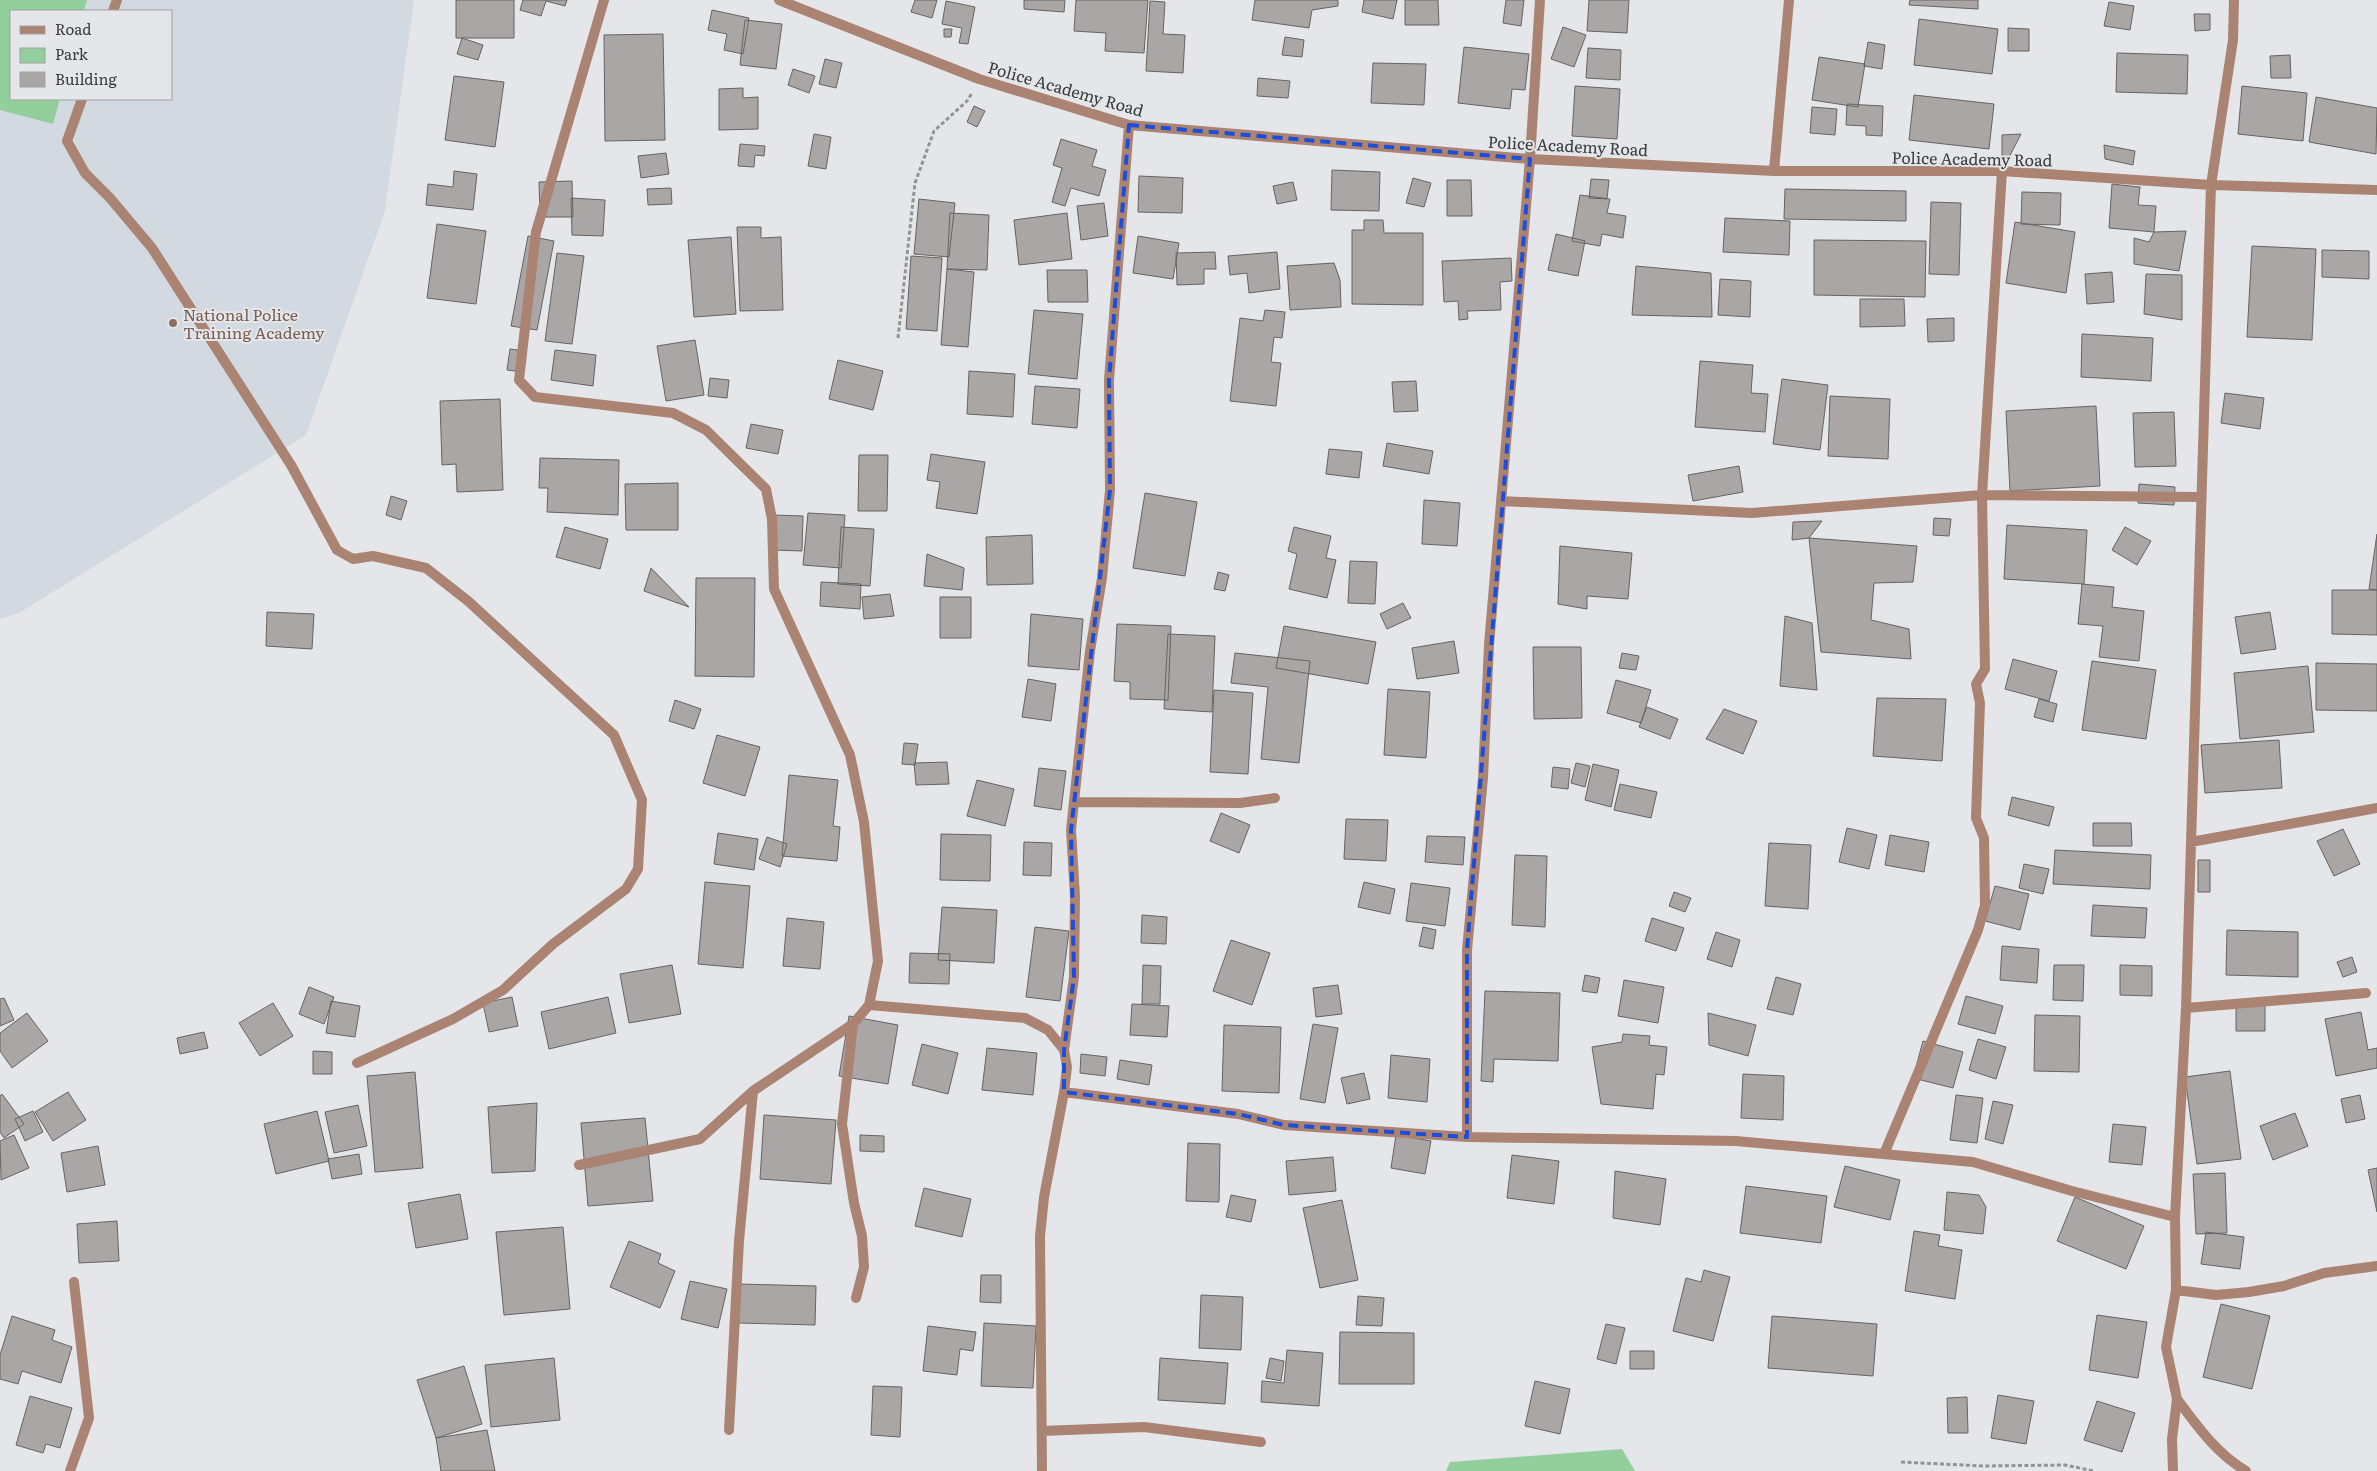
<svg xmlns="http://www.w3.org/2000/svg" width="2377" height="1471" viewBox="0 0 2377 1471" font-family="Literata,serif">
  <style>
    .built { fill: #d3d9e1; fill-rule: evenodd }
    .green { fill: #93ce9d }
    .building { fill: #aaa6a6; stroke: #666363 }
    .lines { fill: none; stroke-linecap: round; stroke-linejoin: round }
    .path { stroke: #929395; stroke-width: 3; stroke-dasharray: 4 2.5; stroke-linecap: butt }
    .minor { stroke: #aa8372; stroke-width: 10 }
    .marked { fill: none; stroke: #1d4ed8; stroke-width: 4; stroke-dasharray: 10 6; stroke-linejoin: round }
    .education-dot { fill: #8d6e63; stroke: #e4e6e9; stroke-width: 2 }
    .labels { text-anchor: middle; dominant-baseline: central; stroke-width: 4; stroke-linejoin: round; paint-order: stroke }
    .street-label { font-size: 16px; fill: #393a3b; stroke: #e4e6e9 }
    .education-label { font-size: 16px; fill: #785e54; stroke: #e4e6e9; text-anchor: start }
  </style>
  <rect width="100%" height="100%" fill="#e4e6e9"/>
  <path class="built" d="M0,0H414L385,211L306,435L19,613L0,619ZM11,11H171V99H11Z"/>
  <path class="green" d="M0,0H87L84,11H11V99H60L53,124L0,110Z
    M1622,1449L1635,1471H1446L1450,1462Z"/>
  <path class="building" d="M456,0H514V38H456Z
    M523,0H567L565,6L546,1L541,16L520,10Z
    M915,0H937L932,18L911,12Z
    M1024,0H1065L1064,12L1024,9Z
    M1076,0H1148L1144,53L1105,51L1106,33L1074,31Z
    M1255,0H1338V6L1312,10L1309,28L1252,20Z
    M1364,0H1397L1393,19L1362,12Z
    M1405,0H1438L1439,25H1405Z
    M1506,0H1524L1521,26L1503,23Z
    M1589,0H1629L1627,33L1587,31Z
    M1910,0H1978V9L1909,5Z
    M946,1L975,7L968,44L959,43L962,28L942,24Z
    M1150,1L1165,2L1163,34L1185,35L1183,73L1146,71Z
    M2109,2L2134,6L2130,30L2104,26Z
    M712,10L749,18L743,54L724,50L727,34L708,30Z
    M2194,14H2210V30L2195,31Z
    M1919,19L1998,29L1992,74L1914,65Z
    M745,20L782,24L776,69L740,65Z
    M1563,27L1586,35L1574,67L1551,59Z
    M2008,28L2029,29V51H2008Z
    M944,29H952L951,37H944Z
    M663,34L665,140L605,141L604,35Z
    M1285,37L1304,40L1302,57L1282,55Z
    M462,38L483,45L478,60L457,54Z
    M1868,42L1885,45L1882,69L1864,66Z
    M1464,47L1529,54L1525,90L1512,89L1510,109L1458,103Z
    M1588,48L1621,50L1620,80L1586,78Z
    M2117,53L2188,55L2187,94L2116,92Z
    M2290,55L2291,78H2271L2270,56Z
    M1819,57L1865,64L1858,107L1812,100Z
    M825,59L842,63L836,88L819,84Z
    M1373,63L1426,64L1424,105L1371,103Z
    M793,69L815,76L809,93L788,85Z
    M454,76L504,82L495,147L445,140Z
    M1258,78L1290,81L1288,98L1257,96Z
    M1575,86L1620,89L1617,139L1572,136Z
    M2242,86L2307,93L2303,141L2238,134Z
    M743,88V98L758,97V129L719,130V89Z
    M1914,95L1994,104L1989,149L1909,140Z
    M2316,97L2377,108L2376,154L2309,142Z
    M1847,104L1883,106L1882,136L1866,135V126L1846,125Z
    M974,106L985,111L977,127L967,122Z
    M1812,107L1837,109L1835,135L1810,133Z
    M814,134L831,137L826,169L808,166Z
    M2021,134L2002,171V135Z
    M1061,139L1097,150L1092,166L1106,170L1099,196L1071,188L1065,206L1052,202L1062,168L1053,165Z
    M740,144L765,146L764,156L755,155L754,167L738,166Z
    M2104,145L2135,151L2133,165L2105,159Z
    M666,153L669,174L641,178L638,156Z
    M1332,170L1380,172L1379,211L1331,210Z
    M454,171L477,174L473,210L426,205L428,184L453,187Z
    M1139,176L1183,178L1182,213L1138,212Z
    M1413,178L1431,183L1424,207L1406,203Z
    M1591,179L1609,180L1607,199L1589,198Z
    M1447,180H1471L1472,216H1447Z
    M572,181L573,217H540L539,182Z
    M1293,182L1297,200L1277,204L1273,186Z
    M2112,184L2140,187L2138,205L2156,206L2154,232L2109,228Z
    M671,188L672,204L648,205L647,189Z
    M1785,189L1906,191V221L1784,219Z
    M2022,192L2061,193L2060,225L2021,224Z
    M1580,195L1610,199L1607,213L1626,216L1623,238L1602,234L1600,246L1572,241Z
    M571,198L605,200L603,236L572,235Z
    M919,199L955,203L949,257L914,254Z
    M1931,202L1961,203L1959,275L1929,274Z
    M1104,203L1108,236L1081,240L1077,206Z
    M950,213L989,215L987,270L947,269Z
    M1067,213L1072,259L1019,265L1014,220Z
    M1725,218L1790,221L1789,255L1723,252Z
    M1364,220H1383L1384,233H1423V305L1352,304V230H1364Z
    M2015,222L2075,232L2066,293L2006,283Z
    M437,224L486,231L476,304L427,298Z
    M737,227H761V238L781,237L783,310L740,311Z
    M2186,231L2179,271L2134,264V238L2149,242L2154,232Z
    M1556,234L1585,241L1578,276L1548,270Z
    M528,236L554,241L537,330L511,326Z
    M1138,236L1179,243L1173,279L1133,273Z
    M731,237L736,314L694,317L688,240Z
    M1814,240L1926,241L1925,297L1814,295Z
    M2252,246L2316,249L2312,340L2247,337Z
    M2322,250L2369,251V279L2322,277Z
    M1215,252L1216,269H1204V284L1177,285L1176,253Z
    M1277,252L1280,289L1249,293L1247,273L1230,275L1228,256Z
    M557,253L584,256L572,344L545,341Z
    M911,256L942,258L937,331L906,329Z
    M1511,258L1512,281L1500,282L1501,310L1467,311L1468,319L1459,320L1458,301L1444,302L1442,261Z
    M1334,263L1340,280L1341,307L1290,310L1287,266Z
    M1636,266L1711,273L1712,317L1632,315Z
    M947,269L974,272L968,347L941,345Z
    M1047,270H1087L1088,302H1048Z
    M2112,272L2114,302L2087,304L2085,274Z
    M2146,274L2182,275V320L2144,314Z
    M1720,279L1751,281L1750,317L1718,315Z
    M1860,299H1904L1905,326L1860,327Z
    M1034,310L1083,314L1077,379L1028,374Z
    M1265,310L1285,312L1282,338L1274,337L1271,362L1281,363L1276,406L1230,401L1240,318L1263,321Z
    M1954,318V341L1928,342L1927,319Z
    M2082,334L2153,338L2151,381L2081,377Z
    M695,340L704,395L666,401L657,346Z
    M510,349L526,351L523,372L507,370Z
    M555,350L596,355L593,386L551,380Z
    M838,360L883,371L873,410L829,399Z
    M1700,361L1753,365L1751,393L1768,394L1765,432L1695,427Z
    M969,371L1015,374L1013,417L967,414Z
    M710,378L729,380L727,398L708,396Z
    M1782,379L1828,385L1820,450L1773,444Z
    M1416,381L1418,411L1394,412L1392,382Z
    M1035,386L1080,389L1077,428L1032,424Z
    M2225,393L2264,398L2260,429L2221,423Z
    M1830,396L1890,399L1888,459L1828,456Z
    M500,399L503,490L457,492L456,464L442,465L440,401Z
    M2096,406L2100,486L2010,491L2006,411Z
    M2174,412L2176,466L2135,467L2133,413Z
    M751,424L783,430L778,454L746,448Z
    M1387,443L1433,451L1429,474L1383,466Z
    M1329,449L1362,452L1359,478L1326,474Z
    M931,454L985,462L977,514L936,508L940,482L927,480Z
    M859,455H888L887,511H858Z
    M540,458L619,460L618,515L547,512L548,488H539Z
    M1739,466L1743,492L1693,501L1688,475Z
    M678,483V530H626L625,484Z
    M2139,484L2175,487L2174,505L2138,503Z
    M1145,493L1197,502L1185,576L1133,568Z
    M391,496L407,501L401,520L386,515Z
    M1424,500L1460,503L1457,546L1422,544Z
    M808,513L845,515L841,568L803,565Z
    M773,515L803,516L802,551L772,550Z
    M1934,518L1951,519L1949,536L1933,535Z
    M1822,521L1809,538L1792,540L1793,522Z
    M2007,525L2087,530L2084,584L2004,579Z
    M565,527L608,539L600,569L556,557Z
    M841,527L874,529L870,586L838,584Z
    M1294,527L1331,536L1326,558L1336,560L1327,598L1289,589L1297,554L1288,551Z
    M2125,527L2151,541L2137,565L2112,550Z
    M2377,534V590L2369,589Z
    M1032,535L1033,584L987,585L986,537Z
    M1809,538L1917,546L1913,582L1874,583L1871,620L1909,629L1911,659L1821,652Z
    M1560,546L1632,553L1628,599L1587,596V609L1558,604Z
    M927,554L964,568L962,590L924,586Z
    M1350,561L1377,562L1375,604L1348,603Z
    M651,568L689,607L644,591Z
    M1218,572L1229,575L1225,591L1214,589Z
    M696,578H755L754,677L695,676Z
    M821,582L861,584L860,609L820,606Z
    M2082,584L2114,587L2112,607L2144,611L2139,661L2099,657L2103,626L2078,624Z
    M2332,590H2377V635L2332,634Z
    M890,594L894,616L864,619L862,597Z
    M940,597H971V638H940Z
    M1403,603L1411,618L1387,629L1380,614Z
    M267,612L314,614L312,649L266,646Z
    M2270,612L2276,649L2241,654L2235,617Z
    M1031,614L1083,619L1079,670L1028,666Z
    M1785,616L1812,623L1817,690L1780,686Z
    M1117,624L1171,626L1168,700L1130,699V682L1114,681Z
    M1284,626L1376,642L1368,684L1276,668Z
    M1168,634L1215,636L1212,712L1164,709Z
    M1454,641L1459,673L1417,679L1412,648Z
    M1533,647H1581L1582,718L1534,719Z
    M1235,653L1310,661L1299,763L1261,759L1268,687L1231,683Z
    M1622,653L1639,656L1636,670L1619,668Z
    M2013,659L2057,671L2049,701L2005,689Z
    M2092,661L2156,670L2146,739L2082,730Z
    M2316,663L2377,664V711L2316,710Z
    M2308,666L2314,732L2240,739L2234,673Z
    M1028,679L1056,684L1051,721L1022,717Z
    M1616,680L1651,690L1641,723L1607,713Z
    M1388,689L1430,692L1426,758L1384,755Z
    M1214,690L1253,693L1248,774L1210,772Z
    M1877,698L1946,699L1942,761L1873,756Z
    M2039,699L2057,704L2053,722L2034,717Z
    M675,700L701,709L694,729L669,721Z
    M1647,707L1678,719L1670,739L1639,727Z
    M1724,709L1757,721L1743,754L1706,739Z
    M717,735L760,747L745,796L703,783Z
    M2279,740L2282,788L2205,793L2201,745Z
    M904,743L918,744L915,765L902,764Z
    M947,762L949,784L916,785L914,763Z
    M1576,763L1590,766L1585,787L1571,783Z
    M1593,764L1619,770L1611,807L1585,800Z
    M1553,767L1570,769L1568,789L1551,787Z
    M1039,768L1066,771L1061,810L1034,806Z
    M789,775L838,780L833,826L840,827L837,861L782,856Z
    M977,780L1014,789L1005,826L967,816Z
    M1620,784L1657,792L1651,818L1614,810Z
    M2012,797L2054,807L2049,826L2008,815Z
    M1221,813L1250,825L1239,853L1210,841Z
    M1346,819L1388,820L1386,861L1344,859Z
    M2093,823H2131L2132,846H2093Z
    M1847,828L1877,835L1869,869L1839,862Z
    M2343,829L2360,864L2334,876L2317,841Z
    M718,833L758,839L754,870L714,864Z
    M941,834L991,835L990,881L940,880Z
    M1890,835L1929,842L1924,872L1885,865Z
    M1427,836L1465,837L1463,865L1425,862Z
    M767,837L787,844L780,867L759,859Z
    M1024,842L1052,843L1051,876L1023,875Z
    M1769,843L1811,845L1808,909L1765,906Z
    M2055,850L2151,855L2150,889L2053,884Z
    M1515,855L1547,856L1545,927L1512,925Z
    M2198,860H2210V892H2198Z
    M2024,864L2049,869L2043,894L2019,888Z
    M705,882L750,886L743,968L698,964Z
    M1364,882L1395,889L1390,914L1358,907Z
    M1411,883L1450,888L1445,926L1406,921Z
    M1995,886L2029,894L2020,930L1985,921Z
    M1674,892L1691,898L1685,912L1669,906Z
    M2093,905L2147,908L2145,938L2091,936Z
    M942,907L997,910L994,963L938,960Z
    M1142,915L1167,917L1166,944L1141,943Z
    M787,918L824,922L820,969L783,966Z
    M1652,918L1684,928L1676,951L1645,941Z
    M1035,927L1069,931L1060,1001L1026,997Z
    M1423,927L1436,930L1433,949L1419,946Z
    M2227,930L2298,932V977L2226,975Z
    M1716,932L1740,940L1732,967L1707,959Z
    M1231,940L1270,953L1252,1005L1213,991Z
    M2002,946L2039,949L2037,983L2000,980Z
    M910,953L950,954L949,984L909,983Z
    M2352,957L2357,972L2343,977L2337,962Z
    M672,965L681,1014L629,1023L620,974Z
    M1143,965L1161,966L1160,1004H1142Z
    M2054,965H2084L2083,1001L2053,1000Z
    M2120,965L2152,966V996L2120,995Z
    M1585,975L1600,978L1597,993L1582,991Z
    M1776,977L1801,984L1793,1015L1767,1009Z
    M1624,980L1664,987L1658,1023L1618,1016Z
    M1338,985L1342,1014L1316,1017L1313,988Z
    M309,987L334,997L324,1024L299,1014Z
    M1485,991L1560,993L1558,1061L1494,1059L1493,1082L1481,1081Z
    M1966,996L2003,1006L1995,1034L1958,1024Z
    M512,997L518,1026L489,1032L483,1003Z
    M608,997L616,1033L549,1049L541,1012Z
    M4,998L14,1020L0,1026V999Z
    M331,1001L360,1006L355,1037L326,1033Z
    M273,1003L293,1036L260,1056L239,1023Z
    M1132,1004L1169,1006L1167,1037L1130,1035Z
    M2236,1004H2265V1031H2236Z
    M2361,1012L2368,1050L2377,1048V1068L2336,1076L2325,1019Z
    M27,1013L48,1041L12,1068L0,1051V1033Z
    M1708,1013L1756,1025L1748,1056L1709,1045Z
    M2035,1015L2080,1016L2079,1072L2034,1071Z
    M849,1016L898,1025L888,1084L839,1076Z
    M1313,1024L1338,1028L1325,1103L1300,1099Z
    M1224,1025L1281,1027L1279,1093L1222,1091Z
    M204,1032L208,1048L180,1054L177,1038Z
    M1623,1034L1650,1036L1649,1045L1667,1047L1664,1075L1656,1074L1653,1109L1601,1104L1592,1047L1622,1042Z
    M1978,1039L2006,1047L1996,1079L1969,1070Z
    M1923,1041L1963,1052L1953,1088L1913,1078Z
    M922,1044L958,1053L948,1094L912,1085Z
    M987,1048L1037,1053L1033,1095L982,1090Z
    M313,1051L332,1052V1074H313Z
    M1081,1054L1107,1057L1105,1076L1080,1073Z
    M1391,1055L1430,1059L1427,1102L1388,1098Z
    M1120,1060L1152,1065L1149,1085L1117,1079Z
    M2230,1071L2241,1159L2197,1164L2185,1077Z
    M415,1072L423,1168L375,1172L367,1076Z
    M1364,1073L1370,1099L1347,1104L1341,1078Z
    M1743,1074L1784,1076L1783,1120L1741,1118Z
    M68,1092L86,1120L53,1141L35,1112Z
    M2,1094L24,1124L4,1138L0,1132V1096Z
    M1956,1095L1983,1098L1977,1143L1950,1140Z
    M2360,1095L2365,1119L2346,1123L2341,1099Z
    M1993,1101L2013,1105L2003,1144L1985,1139Z
    M537,1103L535,1171L492,1173L488,1107Z
    M358,1105L367,1146L334,1153L325,1112Z
    M33,1111L43,1132L25,1141L15,1119Z
    M317,1111L329,1161L276,1174L264,1124Z
    M2295,1113L2308,1146L2273,1160L2260,1126Z
    M764,1115L836,1120L831,1184L760,1179Z
    M645,1118L653,1201L588,1206L581,1123Z
    M2113,1124L2146,1127L2142,1165L2109,1162Z
    M14,1135L29,1168L1,1180L0,1141Z
    M860,1135L884,1136V1152L860,1151Z
    M1396,1135L1431,1141L1425,1174L1391,1168Z
    M1188,1143L1220,1144L1219,1202L1186,1201Z
    M98,1146L105,1185L67,1192L61,1153Z
    M359,1154L362,1174L332,1179L328,1159Z
    M1512,1155L1559,1161L1554,1204L1507,1198Z
    M1333,1157L1336,1191L1289,1195L1286,1161Z
    M1845,1166L1900,1180L1890,1220L1834,1207Z
    M2377,1168V1212L2368,1170Z
    M1615,1171L1666,1179L1660,1225L1613,1218Z
    M2225,1173L2227,1233L2196,1234L2193,1174Z
    M1746,1186L1827,1196L1821,1243L1740,1233Z
    M924,1188L971,1199L962,1237L915,1226Z
    M1947,1192L1979,1195L1986,1207L1983,1234L1944,1230Z
    M460,1194L468,1239L416,1248L408,1203Z
    M1231,1195L1256,1200L1251,1222L1226,1217Z
    M2075,1197L2144,1226L2126,1269L2057,1241Z
    M1342,1200L1358,1280L1320,1288L1303,1208Z
    M117,1221L119,1261L79,1263L77,1224Z
    M563,1227L570,1309L504,1315L496,1232Z
    M1914,1231L1940,1235L1938,1246L1962,1250L1955,1299L1905,1291Z
    M2206,1232L2244,1237L2240,1269L2201,1264Z
    M629,1241L661,1254L658,1263L675,1271L660,1308L610,1287Z
    M1704,1270L1730,1277L1713,1341L1673,1331L1686,1278L1701,1282Z
    M981,1275H1001V1303L980,1302Z
    M690,1281L727,1289L718,1328L681,1319Z
    M740,1284L816,1286L815,1325L739,1323Z
    M1201,1295L1243,1297L1241,1350L1199,1348Z
    M1358,1296L1384,1298L1382,1326L1356,1325Z
    M2221,1304L2270,1316L2252,1389L2203,1377Z
    M2097,1315L2147,1322L2138,1378L2089,1370Z
    M12,1316L55,1330L52,1340L72,1347L61,1383L22,1371L18,1384L0,1379V1355Z
    M1772,1316L1877,1324L1873,1376L1768,1368Z
    M984,1323L1036,1326L1033,1388L981,1386Z
    M1606,1324L1625,1328L1616,1364L1597,1359Z
    M928,1326L976,1332L973,1351L960,1349L957,1375L923,1371Z
    M1340,1332L1414,1333V1384H1339Z
    M1287,1350L1323,1353L1319,1406L1261,1402L1262,1381L1284,1383Z
    M1630,1351H1654V1369H1630Z
    M554,1358L560,1420L491,1427L485,1365Z
    M1160,1358L1228,1363L1225,1404L1158,1400Z
    M1270,1358L1284,1361L1281,1381L1266,1378Z
    M464,1366L482,1424L436,1438L417,1380Z
    M1535,1381L1570,1389L1560,1434L1525,1426Z
    M873,1386L902,1387L900,1437L871,1435Z
    M1998,1395L2034,1401L2026,1444L1991,1438Z
    M30,1396L72,1408L60,1448L46,1444L43,1453L16,1445Z
    M1967,1397L1968,1433H1948L1947,1398Z
    M2097,1401L2135,1413L2122,1452L2084,1440Z
    M487,1430L495,1471H441L436,1438Z"/>
  <g class="lines">
    <path class="path" d="M898,338L915,183L934,131L967,101L972,93
      M1901,1462L1983,1466L2065,1465L2094,1471"/>
    <path class="minor" d="M779,0L979,79L1129,125L1530,159L1774,171H2002L2211,185L2377,190
      M113,11L117,0
      M82,99L67,141L85,173L110,198L152,248L291,465L337,550L353,559L373,556L426,568L468,601L614,735L642,800L638,869L626,889L553,944L503,990L453,1019L357,1063
      M1774,171L1789,0
      M1501,501L1752,513L1982,495L2201,497
      M1074,802L1240,803L1275,798
      M2191,842L2377,808
      M869,1005L1025,1018L1048,1030L1064,1050
      M2186,1008L2366,993
      M853,1024L842,1124L854,1203L862,1236L864,1267L856,1298
      M1064,1092L1238,1114L1284,1125L1467,1137L1736,1141L1973,1162L2072,1191L2175,1217
      M1467,1137V950L1483,778L1489,645L1530,159L1540,0
      M1884,1154L1978,930L1985,905L1984,838L1976,818L1980,703L1976,684L1985,669L1982,495L2002,171
      M579,1165L700,1139L753,1091L853,1024L869,1005L878,961L864,822L850,755L774,589L772,519L766,489L706,430L673,413L535,397L519,380L536,232L604,0
      M2176,1290L2216,1295L2249,1292L2284,1286L2324,1273L2377,1266
      M2177,1399C2197,1426 2216,1453 2246,1471
      M729,1430L739,1241L753,1091
      M1042,1431L1144,1427L1261,1442
      M70,1471L89,1418L74,1282
      M1042,1471L1040,1236L1044,1197L1064,1092L1067,1067L1064,1050L1074,977L1075,896L1071,830L1090,651L1102,578L1110,490L1109,380L1129,125
      M2173,1471L2172,1439L2177,1399L2166,1347L2176,1290L2175,1217L2186,1008L2211,185L2233,40L2234,0"/>
  </g>
  <path class="marked" d="M1129,125L1530,159L1467,950V1137L1284,1125L1238,1114L1064,1092V1050L1074,977L1071,830L1110,490L1109,380Z"/>
  <circle class="education-dot" cx="173" cy="323" r="5"/>
  <g class="labels">
    <g class="street-label">
      <text transform="translate(1066 88) rotate(16)">Police Academy Road</text>
      <text transform="translate(1568 145) rotate(3)">Police Academy Road</text>
      <text transform="translate(1972 158) rotate(1)">Police Academy Road</text>
    </g>
    <g class="education-label">
      <text x="183" y="314">National Police<tspan x="183" dy="18">Training Academy</tspan></text>
    </g>
  </g>
  <rect x="10" y="10" width="162" height="90" fill="#e4e6e9" stroke="#a0a1a3"/>
  <rect x="20" y="26" width="25" height="8" fill="#aa8372" stroke="#a0a1a3"/>
  <text x="55" y="35" font-size="15" fill="#393a3b">Road</text>
  <rect x="20" y="48" width="25" height="15" fill="#93ce9d" stroke="#a0a1a3"/>
  <text x="55" y="60" font-size="15" fill="#393a3b">Park</text>
  <rect x="20" y="72" width="25" height="15" fill="#aaa6a6" stroke="#a0a1a3"/>
  <text x="55" y="85" font-size="15" fill="#393a3b">Building</text>
</svg>
